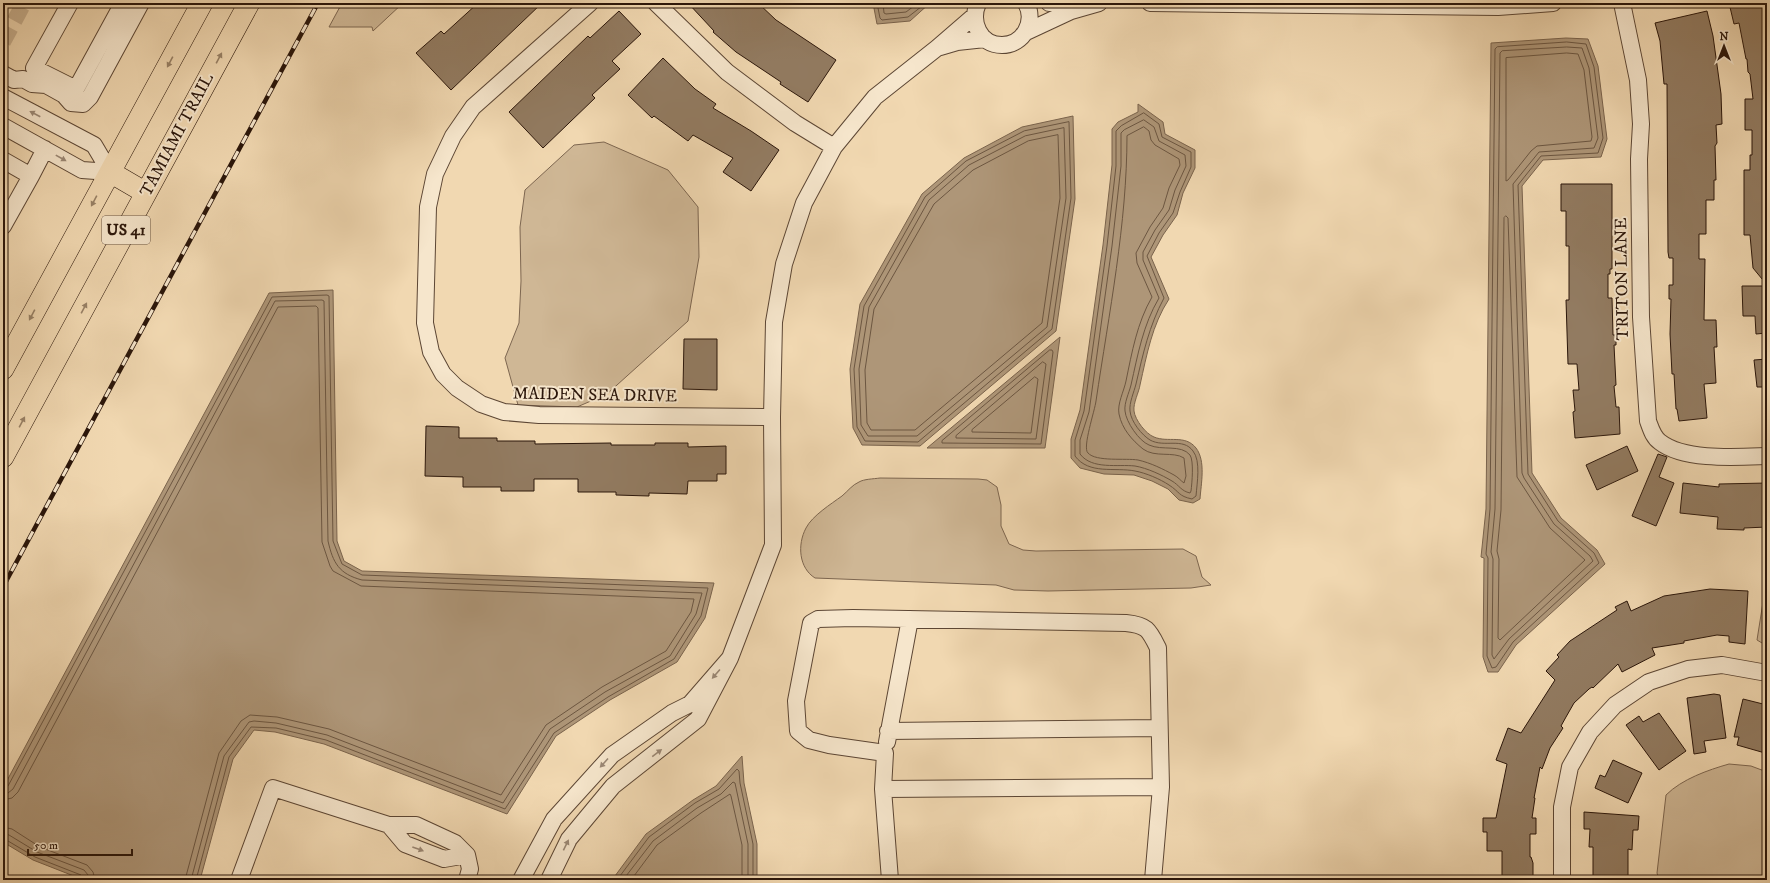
<svg xmlns="http://www.w3.org/2000/svg" width="1770" height="883" viewBox="0 0 1770 883" font-family="'IM FELL DW Pica',serif">
  <style>
    .green { fill: #cfb795; stroke: #7d6650 }
    .water { fill: #ae9678; stroke: #7a634c }
    .lines { fill: none; stroke-linecap: round; stroke-linejoin: round }
    .shore { stroke: #6c5641; stroke-width: 1 }
    .building { fill: #927b61; stroke: #2b160a }
    .minor-tunnel { stroke: #c9b190; stroke-width: 16; stroke-dasharray: 16 8; stroke-linecap: butt }
    .minor-casing { stroke: #5c4634; stroke-width: 18 }
    .major-casing { stroke: #2b160a; stroke-width: 22 }
    .minor { stroke: #f6e6cc; stroke-width: 16 }
    .major { stroke: #f1d8b1; stroke-width: 21 }
    .rail-casing { stroke: #2b160a; stroke-width: 4.5 }
    .rail { stroke: #f6e6cc; stroke-width: 3; stroke-dasharray: 9; stroke-linecap: butt }
    .oneway { fill: #988166 }
    .oneway2 { fill: #9b8875 }
    .labels { text-anchor: middle; dominant-baseline: central; stroke-width: 4; stroke-linejoin: round; paint-order: stroke }
    .shield { fill: #f6e6cc; stroke: #685444; stroke-width: 1 }
    .shield-label { font-size: 16px; font-weight: bold; fill: #2b160a }
    .street-label { font-size: 17px; fill: #2b160a; stroke: #f6e6cc }
  </style>
  <rect width="100%" height="100%" fill="#f1d8b1"/>
  <filter id="stains"><feTurbulence type="fractalNoise" baseFrequency=".005" numOctaves="4"/><feColorMatrix values="0 0 0 0 .2 0 0 0 0 .09 0 0 0 0 .02 0 0 0 .5 -.17"/></filter>
  <radialGradient id="worn" r=".72"><stop offset=".6" stop-color="#630" stop-opacity="0"/><stop offset="1" stop-color="#630" stop-opacity=".3"/></radialGradient>
  <path class="green" d="M342,3H403L373,31L372,27H329Z
    M604,142L668,170L698,207L699,257L688,321L607,394L577,407L518,405L505,358L519,323L521,281L520,227L525,190L574,145Z
    M880,478L978,479L987,480L997,487L1001,505V526L1009,544L1023,550L1036,551L1183,549L1196,556L1202,577L1211,585L1191,588L1048,591L1014,590L996,585L815,578C799,568 797,545 806,528C812,516 831,504 842,496C848,491 852,485 859,482C864,479 873,479 880,478Z
    M1767,577V646L1757,640Z
    M1729,764L1751,766L1767,772V880H1659L1657,873L1666,795C1682,779 1708,770 1729,764Z"/>
  <path class="water" d="M873,3H930L910,21L877,24Z
    M1566,38L1588,39L1598,66L1607,139L1601,157L1543,160L1522,186L1532,473L1561,518L1597,550L1605,564L1516,645L1498,672H1488L1483,657L1484,558L1481,557L1486,509L1491,43Z
    M1138,104L1163,122L1165,134L1195,150V168L1183,193L1177,215L1163,235L1151,257L1169,299C1152,325 1147,354 1140,385C1139,392 1133,403 1134,411C1135,420 1146,434 1154,437C1168,443 1185,434 1196,448C1206,461 1201,484 1200,499L1193,503L1179,500L1168,489L1152,481L1134,475L1104,474L1080,468L1071,458V439L1080,410L1103,245L1112,165V129L1118,122L1138,112Z
    M1073,116L1075,199L1056,331L920,446L862,445L853,428L850,369L860,304L922,194L964,158L1022,127Z
    M333,290L337,541L344,561L362,571L714,583L705,618L677,662L610,700L556,736L507,814L324,744L275,732L254,730L233,759L200,880H84L33,860L3,842V788L269,293Z
    M1060,337L1045,448H927Z
    M742,756L744,783L757,844V880H612L646,834L693,800L716,786Z"/>
  <g class="lines">
    <path class="shore" d="M877,3L880,18L882,20L908,17L926,3
      M883,3L884,13L886,14L906,12L918,3
      M1567,42L1586,44L1594,67L1603,138L1598,153L1541,156L1518,185L1528,474L1558,521L1594,553L1599,563L1513,642L1496,667L1492,668L1487,656L1488,558L1486,554L1490,509L1495,49L1497,47Z
      M1567,47L1582,48L1589,68L1598,138L1594,148L1539,152L1513,184L1522,473L1524,478L1554,524L1590,556L1593,561L1509,639L1494,659L1492,655L1493,559L1491,552L1495,509L1500,53L1502,51Z
      M1567,53L1578,54L1584,70L1592,137L1591,141L1537,146L1531,151L1508,180L1506,181V58Z
      M1144,113L1159,124L1162,137L1191,152V167L1180,192L1173,213L1159,233L1147,256L1164,298C1149,326 1143,354 1136,384C1134,392 1129,403 1130,411C1131,422 1142,435 1150,440C1164,448 1183,437 1193,451C1201,461 1197,483 1196,496L1192,499C1178,496 1180,492 1169,485C1160,479 1146,473 1135,471C1115,467 1089,475 1075,456V440L1084,411L1107,246L1116,166V131L1121,126Z
      M1144,120L1154,127L1159,141L1185,155L1186,166L1175,190L1169,210L1155,230L1143,252V260L1159,298C1143,325 1138,354 1131,385C1129,393 1124,403 1125,411C1126,422 1139,441 1149,445C1162,451 1181,444 1190,455C1194,461 1192,483 1191,491L1190,493C1181,491 1179,485 1172,481C1162,475 1147,468 1135,466C1118,464 1092,470 1080,454V440L1089,412L1112,246L1121,166V133L1124,130Z
      M1069,122L1071,198L1052,329L918,442L865,441L857,427L854,369L864,306L925,197L966,161L1024,131Z
      M1144,127L1149,131L1151,140L1155,145L1179,159L1180,165L1169,188L1163,208L1150,227L1136,253L1137,263L1152,297C1137,323 1132,352 1126,381C1124,391 1117,404 1119,414C1122,429 1132,440 1143,449C1155,458 1173,451 1184,458L1186,476L1184,483C1181,481 1178,477 1174,475C1163,469 1151,463 1138,460C1126,458 1096,462 1088,453C1082,448 1095,410 1096,401C1109,313 1127,224 1127,136Z
      M1064,128L1066,198L1047,327L917,436H868L861,425L859,369L869,307L929,200L969,165L1025,136Z
      M1058,135L1060,198L1042,323L915,430H871L867,423L865,370L874,309L934,204L973,170L1028,141Z
      M1506,216L1508,218L1517,477L1550,528L1585,560L1500,640L1498,638L1499,559L1497,551L1501,510L1504,218Z
      M1050,350H1052L1053,352L1041,444L942,443V441Z
      M1043,362L1046,364L1036,439L956,438V436Z
      M1035,377L1038,379L1031,433L972,432V430Z
      M3,789L8,786L272,297L327,295L329,296L333,541L342,564L362,575L708,588L701,616L674,659L608,697L554,733L505,809L326,740L276,728L251,727L229,757L196,880
      M3,794L8,793L13,789L275,301L322,300L324,301L328,541C333,563 339,574 362,580L702,593L696,614L670,656L605,692L550,729L503,803L327,735L276,723L254,721L249,722L224,756L191,880
      M3,800L12,798L18,792L278,307L316,306L318,308L322,542L330,566L333,571L361,586L694,599L691,612L666,651L602,687L546,725L501,795L329,729L277,717L250,715L241,721L219,753L185,880
      M3,827L12,829L40,847L87,865L93,872L95,880
      M3,833L9,835L37,852L84,870L88,875L89,880
      M3,838L35,857L81,875L84,880
      M617,880L649,837L695,803L719,789L737,769L739,771L740,783L753,844V880
      M623,880L653,841L697,808L721,794L733,782L735,783L748,844V880
      M631,880L657,845L701,813L730,794L731,796L742,845V880"/>
  </g>
  <path class="building" d="M478,3H542L451,90L416,53L441,31L444,34Z
    M688,3H758L776,20L836,60L808,102L780,84L781,82L736,52L713,32L714,31Z
    M1729,3H1767V285L1753,268L1750,235H1744V170H1750V155H1752V130H1745V99H1753L1750,74L1748,72L1747,59H1746L1739,23L1734,24Z
    M619,11L641,34L612,61L620,69L592,95L595,98L543,148L509,112L588,36L590,38Z
    M1707,11L1713,36L1721,94L1722,124L1716,125L1717,143L1715,146L1716,180H1714V200H1706V234H1699V259H1705L1704,320H1716L1717,347H1714L1716,383L1704,384L1707,418L1679,421L1677,409H1676L1674,374H1672L1670,334L1671,299H1669V285H1673V258H1669L1668,252L1667,84H1664L1660,41L1655,23Z
    M663,58L695,89L716,104L713,108L751,131L779,150L751,191L723,172L733,158L693,135L688,141L654,116L652,118L628,95Z
    M1561,184H1612V269H1610V274H1608V298H1612L1613,335H1616V345H1614L1616,385L1614,386L1616,407H1619L1620,434L1575,438L1573,412L1575,411L1573,390H1579L1577,364H1568L1566,300H1569V246H1566V211H1561Z
    M1742,286H1767V333L1756,334L1755,316H1743Z
    M684,339H717V390L683,389Z
    M1767,359V387H1757L1754,360Z
    M426,426L459,427V438H497V441H535V444L611,443V445H655V443H688V447L726,446V474H717V481H688L687,494L649,493V496L616,495V492H578V479H534V491H501V487H463V477L425,476Z
    M1627,446L1638,471L1597,490L1586,465Z
    M1658,454L1667,457L1659,477L1674,483L1656,526L1632,516Z
    M1683,483L1719,487V484L1767,483V527L1744,528V530L1717,529L1718,517L1680,513Z
    M1710,589L1748,591L1745,644L1729,642V636L1717,635L1684,641V643L1652,648L1655,655L1622,672L1618,664L1593,688L1592,687L1589,689L1574,703L1566,717L1561,726L1563,728L1550,748L1542,769L1540,767L1534,798H1535L1532,818H1536V834H1530V857H1531L1533,863V880H1502V851H1487V832H1483V818H1496L1507,764L1496,760L1508,728L1521,733L1555,680L1546,671L1559,657L1557,655L1570,641L1617,610L1615,607L1627,601L1631,611L1664,596Z
    M1714,694L1720,695L1726,738L1704,741L1706,752L1694,754L1687,698Z
    M1743,699L1767,705V743L1765,753L1737,745L1739,737H1734Z
    M1659,713L1686,751L1659,770L1626,725L1639,716L1643,722Z
    M1613,760L1642,773L1628,803L1595,788L1600,775L1605,777Z
    M1584,812L1639,816L1638,830H1633L1632,850L1628,849V880H1593V847H1589L1590,829H1584Z"/>
  <g class="lines">
    <path class="minor-tunnel" d="M3,42L24,3"/>
    <g class="minor-casing">
      <path id="minor" d="M70,3L34,68L76,89L123,3
        M590,3L473,107L453,136L435,174L428,207L425,323L431,352L443,374L457,388L481,404L504,412L539,415L772,417L774,322L784,264L804,203L834,147L875,97L937,48L974,16
        M656,3L727,72L795,123L834,147
        M978,3C970,21 979,45 1002,45C1024,45 1036,21 1026,3
        M1049,3H1065
        M1150,3L1498,7L1553,3
        M1622,3L1638,80L1641,124L1639,159L1641,317L1648,421C1651,429 1653,437 1660,442C1684,461 1738,457 1767,456
        M1026,32L1071,11L1099,3
        M940,47L957,42L985,39
        M3,74L14,80L23,79L32,84L46,85L64,95L71,103L83,104L90,97L141,3
        M3,97L94,145L110,172L82,170L3,126
        M3,160L31,176L3,226
        M31,176L45,149
        M730,658L773,545L772,417
        M888,731L1159,728
        M887,742L910,619
        M883,789L1161,787
        M389,825L405,844L444,859L467,855
        M239,880L273,788L389,825H416L455,843L467,855L470,869L467,880
        M521,880L554,819L612,755L672,713L690,704L730,658L698,719L613,786L569,839L549,880
        M890,880L883,789L885,753L829,745L809,740L798,731L796,701L811,623L818,619L853,618L1126,623C1147,625 1149,630 1158,648L1161,787L1153,880
        M1562,880V807L1570,767L1590,732L1615,705L1649,682L1688,669L1722,665L1767,673"/>
    </g>
    <g class="major-casing">
      <path id="major" d="M110,172L146,193
        M3,369L202,3
        M3,457L249,3"/>
    </g>
    <use href="#minor" class="minor"/>
    <use href="#major" class="major"/>
    <g class="rail-casing">
      <path id="rail" d="M3,587L318,3"/>
    </g>
    <use href="#rail" class="rail"/>
  </g>
  <defs><path id="oneway-solid" d="M-6-.8H1V-3.2L6.5 0L1 3.2V.8H-6Z"/></defs>
  <g class="oneway">
    <use href="#oneway-solid" transform="translate(219 58) rotate(-62)"/>
    <use href="#oneway-solid" transform="translate(170 62) rotate(118)"/>
    <use href="#oneway-solid" transform="translate(94 201) rotate(118)"/>
    <use href="#oneway-solid" transform="translate(84 308) rotate(-62)"/>
    <use href="#oneway-solid" transform="translate(32 315) rotate(118)"/>
    <use href="#oneway-solid" transform="translate(22 422) rotate(-62)"/>
  </g>
  <g class="oneway2">
    <use href="#oneway-solid" transform="translate(35 114) rotate(-152)"/>
    <use href="#oneway-solid" transform="translate(61 158) rotate(29)"/>
    <use href="#oneway-solid" transform="translate(716 674) rotate(131)"/>
    <use href="#oneway-solid" transform="translate(657 753) rotate(-37)"/>
    <use href="#oneway-solid" transform="translate(604 763) rotate(132)"/>
    <use href="#oneway-solid" transform="translate(566 845) rotate(-64)"/>
    <use href="#oneway-solid" transform="translate(418 849) rotate(20)"/>
  </g>
  <g class="labels">
    <rect class="shield" x="102" y="216" width="48" height="28" rx="3"/>
    <g class="shield-label">
      <text x="126" y="230">US 41</text>
    </g>
    <g class="street-label">
      <text transform="translate(177 135) rotate(-62)">TAMIAMI TRAIL</text>
      <text transform="translate(1622 279) rotate(-91)">TRITON LANE</text>
      <text transform="translate(595 395) rotate(1)">MAIDEN SEA DRIVE</text>
    </g>
  </g>
  <rect width="1770" height="883" fill="none" stroke="#f1d8b1" stroke-width="16"/>
  <rect x="4" y="4" width="1762" height="875" fill="none" stroke="#2b160a" stroke-width="2"/>
  <rect x="8" y="8" width="1754" height="867" fill="none" stroke="#2b160a"/>
  <g transform="translate(1724 46)" stroke="#f6e6cc" stroke-width="3" paint-order="stroke">
  <path d="M0-3L7 15L0 10L-7 15Z" fill="#2b160a"/>
  <text y="-6" font-size="11" font-weight="bold" text-anchor="middle" fill="#2b160a">N</text>
  </g>
  <path d="M28 849v6h104v-6" fill="none" stroke="#2b160a" stroke-width="2"/>
  <text x="34" y="849" font-size="12" fill="#2b160a" stroke="#f6e6cc" stroke-width="3" paint-order="stroke">50 m</text>
  <rect width="100%" height="100%" filter="url(#stains)"/>
  <rect width="100%" height="100%" fill="url(#worn)"/>
</svg>
